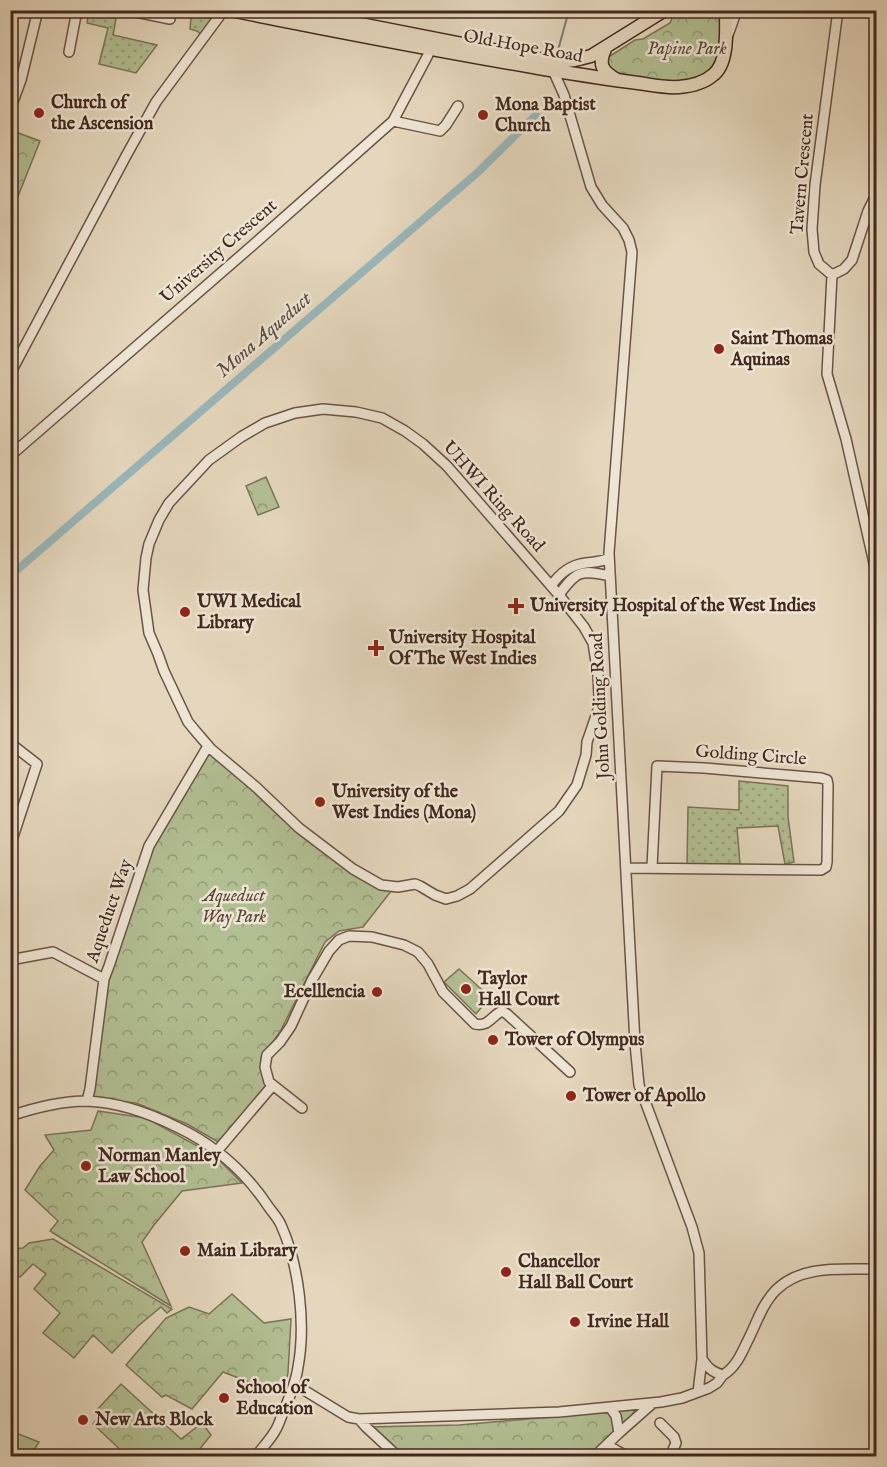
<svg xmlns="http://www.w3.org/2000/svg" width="887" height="1467" viewBox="0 0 887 1467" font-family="'IM FELL English',serif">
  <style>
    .grass { fill: url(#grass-dots); stroke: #7a7458; stroke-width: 1.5 }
    .park { fill: url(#park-crowns); stroke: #7a7458; stroke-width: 1.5 }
    .pitch { fill: #b2bf93; stroke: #7a7458; stroke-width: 1.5 }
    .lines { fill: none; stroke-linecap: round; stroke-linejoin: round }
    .stream { stroke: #777e7c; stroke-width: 2 }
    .canal { stroke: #9ab7bb; stroke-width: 8 }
    .minor-casing { stroke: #6b5446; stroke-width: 12 }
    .major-casing { stroke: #42281e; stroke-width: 15 }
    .minor { stroke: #eee5d4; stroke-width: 9 }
    .major { stroke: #e5d7bd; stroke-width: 12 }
    .poi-dot { fill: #8f2418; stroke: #eee5d4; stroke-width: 2 }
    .labels { text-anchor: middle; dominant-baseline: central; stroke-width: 5; stroke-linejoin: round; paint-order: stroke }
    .street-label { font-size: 18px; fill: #42281e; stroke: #eee5d4 }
    .park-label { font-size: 18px; font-style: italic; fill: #584635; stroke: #eee5d4 }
    .poi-label { font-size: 18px; font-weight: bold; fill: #42281e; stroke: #eee5d4; text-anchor: start }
    .water-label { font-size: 20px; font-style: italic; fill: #584c45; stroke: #eee5d4 }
  </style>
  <defs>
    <pattern id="grass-dots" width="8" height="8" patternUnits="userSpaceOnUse" patternTransform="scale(1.5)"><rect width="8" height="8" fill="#b2bf93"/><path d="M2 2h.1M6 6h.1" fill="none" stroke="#929b77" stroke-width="1.8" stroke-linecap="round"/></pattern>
    <pattern id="park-crowns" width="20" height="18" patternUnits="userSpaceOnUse" patternTransform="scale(1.5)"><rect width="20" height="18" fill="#b2bf93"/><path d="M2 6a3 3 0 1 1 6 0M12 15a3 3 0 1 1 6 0" fill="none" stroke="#929b77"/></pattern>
  </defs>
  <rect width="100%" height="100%" fill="#e5d7bd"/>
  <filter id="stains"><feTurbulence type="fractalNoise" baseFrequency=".00333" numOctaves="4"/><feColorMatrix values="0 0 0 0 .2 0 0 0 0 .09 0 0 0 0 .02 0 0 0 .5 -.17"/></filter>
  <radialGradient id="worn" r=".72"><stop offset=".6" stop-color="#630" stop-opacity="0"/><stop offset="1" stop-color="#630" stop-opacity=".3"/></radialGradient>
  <path class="grass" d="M89,11H108L117,13L113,35L157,45L136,73L99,64L108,28L87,23Z
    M152,11H195L211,14L214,18L203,36L197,31L190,29L191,18Z
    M739,781L788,786V817L794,862L785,864L778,826L737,828L740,864H687L688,807L739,810Z"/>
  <path class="park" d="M682,11H722L720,43L718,56L711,68L696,81L667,82L611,72L607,66V58L635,40L643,39L670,23L673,16Z
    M13,131L40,141L11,214L10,137Z
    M266,477L279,507L258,515L246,486Z
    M209,750L281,816L392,890L363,927L339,931L325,942L280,1032L261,1058L270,1086L220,1143L187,1124L136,1103L91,1098L109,972L152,847Z
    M98,1111L146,1118L214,1155L242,1183L182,1191L154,1225L142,1242L171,1306L50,1231L58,1221L25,1190L40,1166L54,1150L45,1135L91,1130Z
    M53,1239L172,1309L167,1313L161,1307L138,1326L112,1353L93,1335L74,1358L43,1333L60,1313L34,1289L46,1274L33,1264L20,1277L11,1269V1249L23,1248L29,1243Z
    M232,1294L264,1323L291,1319L288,1373L283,1395L223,1372L192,1409L166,1395L162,1397L126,1365L166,1318L189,1307L209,1314Z
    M121,1384L181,1439L202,1423L211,1435L194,1456H127L93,1424L98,1417L94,1413Z
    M644,1409L595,1456H389L366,1427L459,1425Z
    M11,1431L39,1442L30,1456H11Z"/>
  <path class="pitch" d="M459,969L490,997L476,1014L444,982Z"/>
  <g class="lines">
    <path class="stream" d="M557,54L569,10"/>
    <path class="canal" d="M10,576L477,173L536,115"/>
    <g class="minor-casing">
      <path id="minor" d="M126,10L170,19
        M728,35L737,10
        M69,52L77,10
        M551,66L564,95L591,187L602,205L623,228L629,240L632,252L609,553L635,1043L639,1085L692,1227L699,1253L702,1359L698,1392
        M10,110L21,80L38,10
        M393,121L440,131L446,125L458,106
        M832,275L827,374L846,439L876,572
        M832,275L819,264L814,252L812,229L815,185L838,10
        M832,275L844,269L852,260L868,211L876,195
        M10,374L126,156L156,102L224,10
        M323,409L356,412L382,418L405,431L423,444L447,466L559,595L584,627L593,643L598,675L599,697L598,710L587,742L586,755L577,785L559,811L470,889L457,896L446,899L435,895L420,886L415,884L398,887L381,885L353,869L299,828L256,787L211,749L198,734L188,722L164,671L158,654L149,633L143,590L146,558L149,544L159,520L169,503L209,460L241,437L265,423L295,413Z
        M10,456L253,245L393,121L428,55
        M551,586C560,573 570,565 586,563C594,562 602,562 609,558
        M559,595C576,571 581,569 610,576
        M10,743L37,764L10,846
        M626,868L821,870L826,867L827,862L828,785L827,780L821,778L704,768L657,766L652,867
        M10,960L53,952L104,979
        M87,1101L90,1089L104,979L109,966L149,846L208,746
        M302,1108L269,1082L265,1067L267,1055L280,1042L291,1026L312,980L329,951L339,940L349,936L372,937L404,945L418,952L428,964L443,992L475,1024C489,1027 491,1016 502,1011L507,1014L570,1072
        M10,1116C34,1108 61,1101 86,1101C118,1102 149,1113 177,1127C215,1145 244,1170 268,1206C272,1212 278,1218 281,1225C299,1265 306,1324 298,1367C296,1382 290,1396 284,1410C281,1417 279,1425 275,1431C270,1440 262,1448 256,1456
        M217,1151L273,1085
        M702,1359C708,1368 712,1372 723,1375C735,1368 741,1355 747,1342C756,1325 762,1304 776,1290C802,1264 843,1270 876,1269
        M294,1384L348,1417L359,1419L559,1412L661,1402L682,1398L709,1388L717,1383L723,1375
        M610,1407L616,1416L619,1433
        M359,1419L366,1427L393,1452
        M660,1423L674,1437L676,1443L672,1452L667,1456
        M607,1445L626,1456
        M595,1456L619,1433L653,1403"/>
    </g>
    <g class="major-casing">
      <path id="major" d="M230,10C334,31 439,51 544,69C575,74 607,79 638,83C652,85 665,88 679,87C691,86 704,83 713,75C729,63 726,29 726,10
        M289,10L554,62L575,60L591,56L665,10
        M605,49C598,65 602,71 617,80"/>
    </g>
    <use href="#minor" class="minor"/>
    <use href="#major" class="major"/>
  </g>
  <g class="poi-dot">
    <circle cx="39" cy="113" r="6"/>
    <circle cx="483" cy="115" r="6"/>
    <circle cx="719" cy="349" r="6"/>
    <path d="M513 597h6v6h6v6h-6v6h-6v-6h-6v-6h6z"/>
    <circle cx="185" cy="612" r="6"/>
    <path d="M373 639h6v6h6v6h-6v6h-6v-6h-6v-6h6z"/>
    <circle cx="320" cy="802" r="6"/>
    <circle cx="466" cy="989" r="6"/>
    <circle cx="377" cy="992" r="6"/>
    <circle cx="493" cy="1040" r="6"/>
    <circle cx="571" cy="1096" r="6"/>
    <circle cx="86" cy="1166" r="6"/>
    <circle cx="185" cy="1251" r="6"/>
    <circle cx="506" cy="1272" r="6"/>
    <circle cx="575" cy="1322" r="6"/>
    <circle cx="224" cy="1398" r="6"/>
    <circle cx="83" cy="1420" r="6"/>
  </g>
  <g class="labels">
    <g class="street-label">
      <text transform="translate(523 47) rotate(10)">Old Hope Road</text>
      <text transform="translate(803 174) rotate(-85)">Tavern Crescent</text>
      <text transform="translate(219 252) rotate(-41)">University Crescent</text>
      <text transform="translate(493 497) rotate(48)">UHWI Ring Road</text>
      <text transform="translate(601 706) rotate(-93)">John Golding Road</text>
      <text transform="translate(751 756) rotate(4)">Golding Circle</text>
      <text transform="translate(110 911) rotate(-71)">Aqueduct Way</text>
    </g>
    <g class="park-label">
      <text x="687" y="49">Papine Park</text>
      <text x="234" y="896">Aqueduct<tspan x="234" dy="21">Way Park</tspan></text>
    </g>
    <g class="poi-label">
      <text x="51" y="103">Church of<tspan x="51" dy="21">the Ascension</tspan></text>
      <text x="495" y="105">Mona Baptist<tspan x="495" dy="21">Church</tspan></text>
      <text x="731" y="339">Saint Thomas<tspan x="731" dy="21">Aquinas</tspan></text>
      <text x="197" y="602">UWI Medical<tspan x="197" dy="21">Library</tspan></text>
      <text x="530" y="606">University Hospital of the West Indies</text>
      <text x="389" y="638">University Hospital<tspan x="389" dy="21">Of The West Indies</tspan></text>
      <text x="332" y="792">University of the<tspan x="332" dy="21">West Indies (Mona)</tspan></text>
      <text x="478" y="979">Taylor<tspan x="478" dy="21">Hall Court</tspan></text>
      <text x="365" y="992" text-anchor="end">Ecelllencia</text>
      <text x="505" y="1040">Tower of Olympus</text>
      <text x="583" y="1096">Tower of Apollo</text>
      <text x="98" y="1156">Norman Manley<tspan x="98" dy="21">Law School</tspan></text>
      <text x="197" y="1251">Main Library</text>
      <text x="518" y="1262">Chancellor<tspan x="518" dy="21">Hall Ball Court</tspan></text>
      <text x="587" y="1322">Irvine Hall</text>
      <text x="236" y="1388">School of<tspan x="236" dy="21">Education</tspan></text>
      <text x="95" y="1420">New Arts Block</text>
    </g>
    <g class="water-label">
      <text transform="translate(264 335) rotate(-41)">Mona Aqueduct</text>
    </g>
  </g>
  <rect width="887" height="1467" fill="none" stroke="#e5d7bd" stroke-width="36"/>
  <rect x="12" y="12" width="863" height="1443" fill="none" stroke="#42281e" stroke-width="3"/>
  <rect x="18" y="18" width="851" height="1431" fill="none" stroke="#42281e" stroke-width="1.5"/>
  <rect width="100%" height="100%" filter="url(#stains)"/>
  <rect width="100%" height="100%" fill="url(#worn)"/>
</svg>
